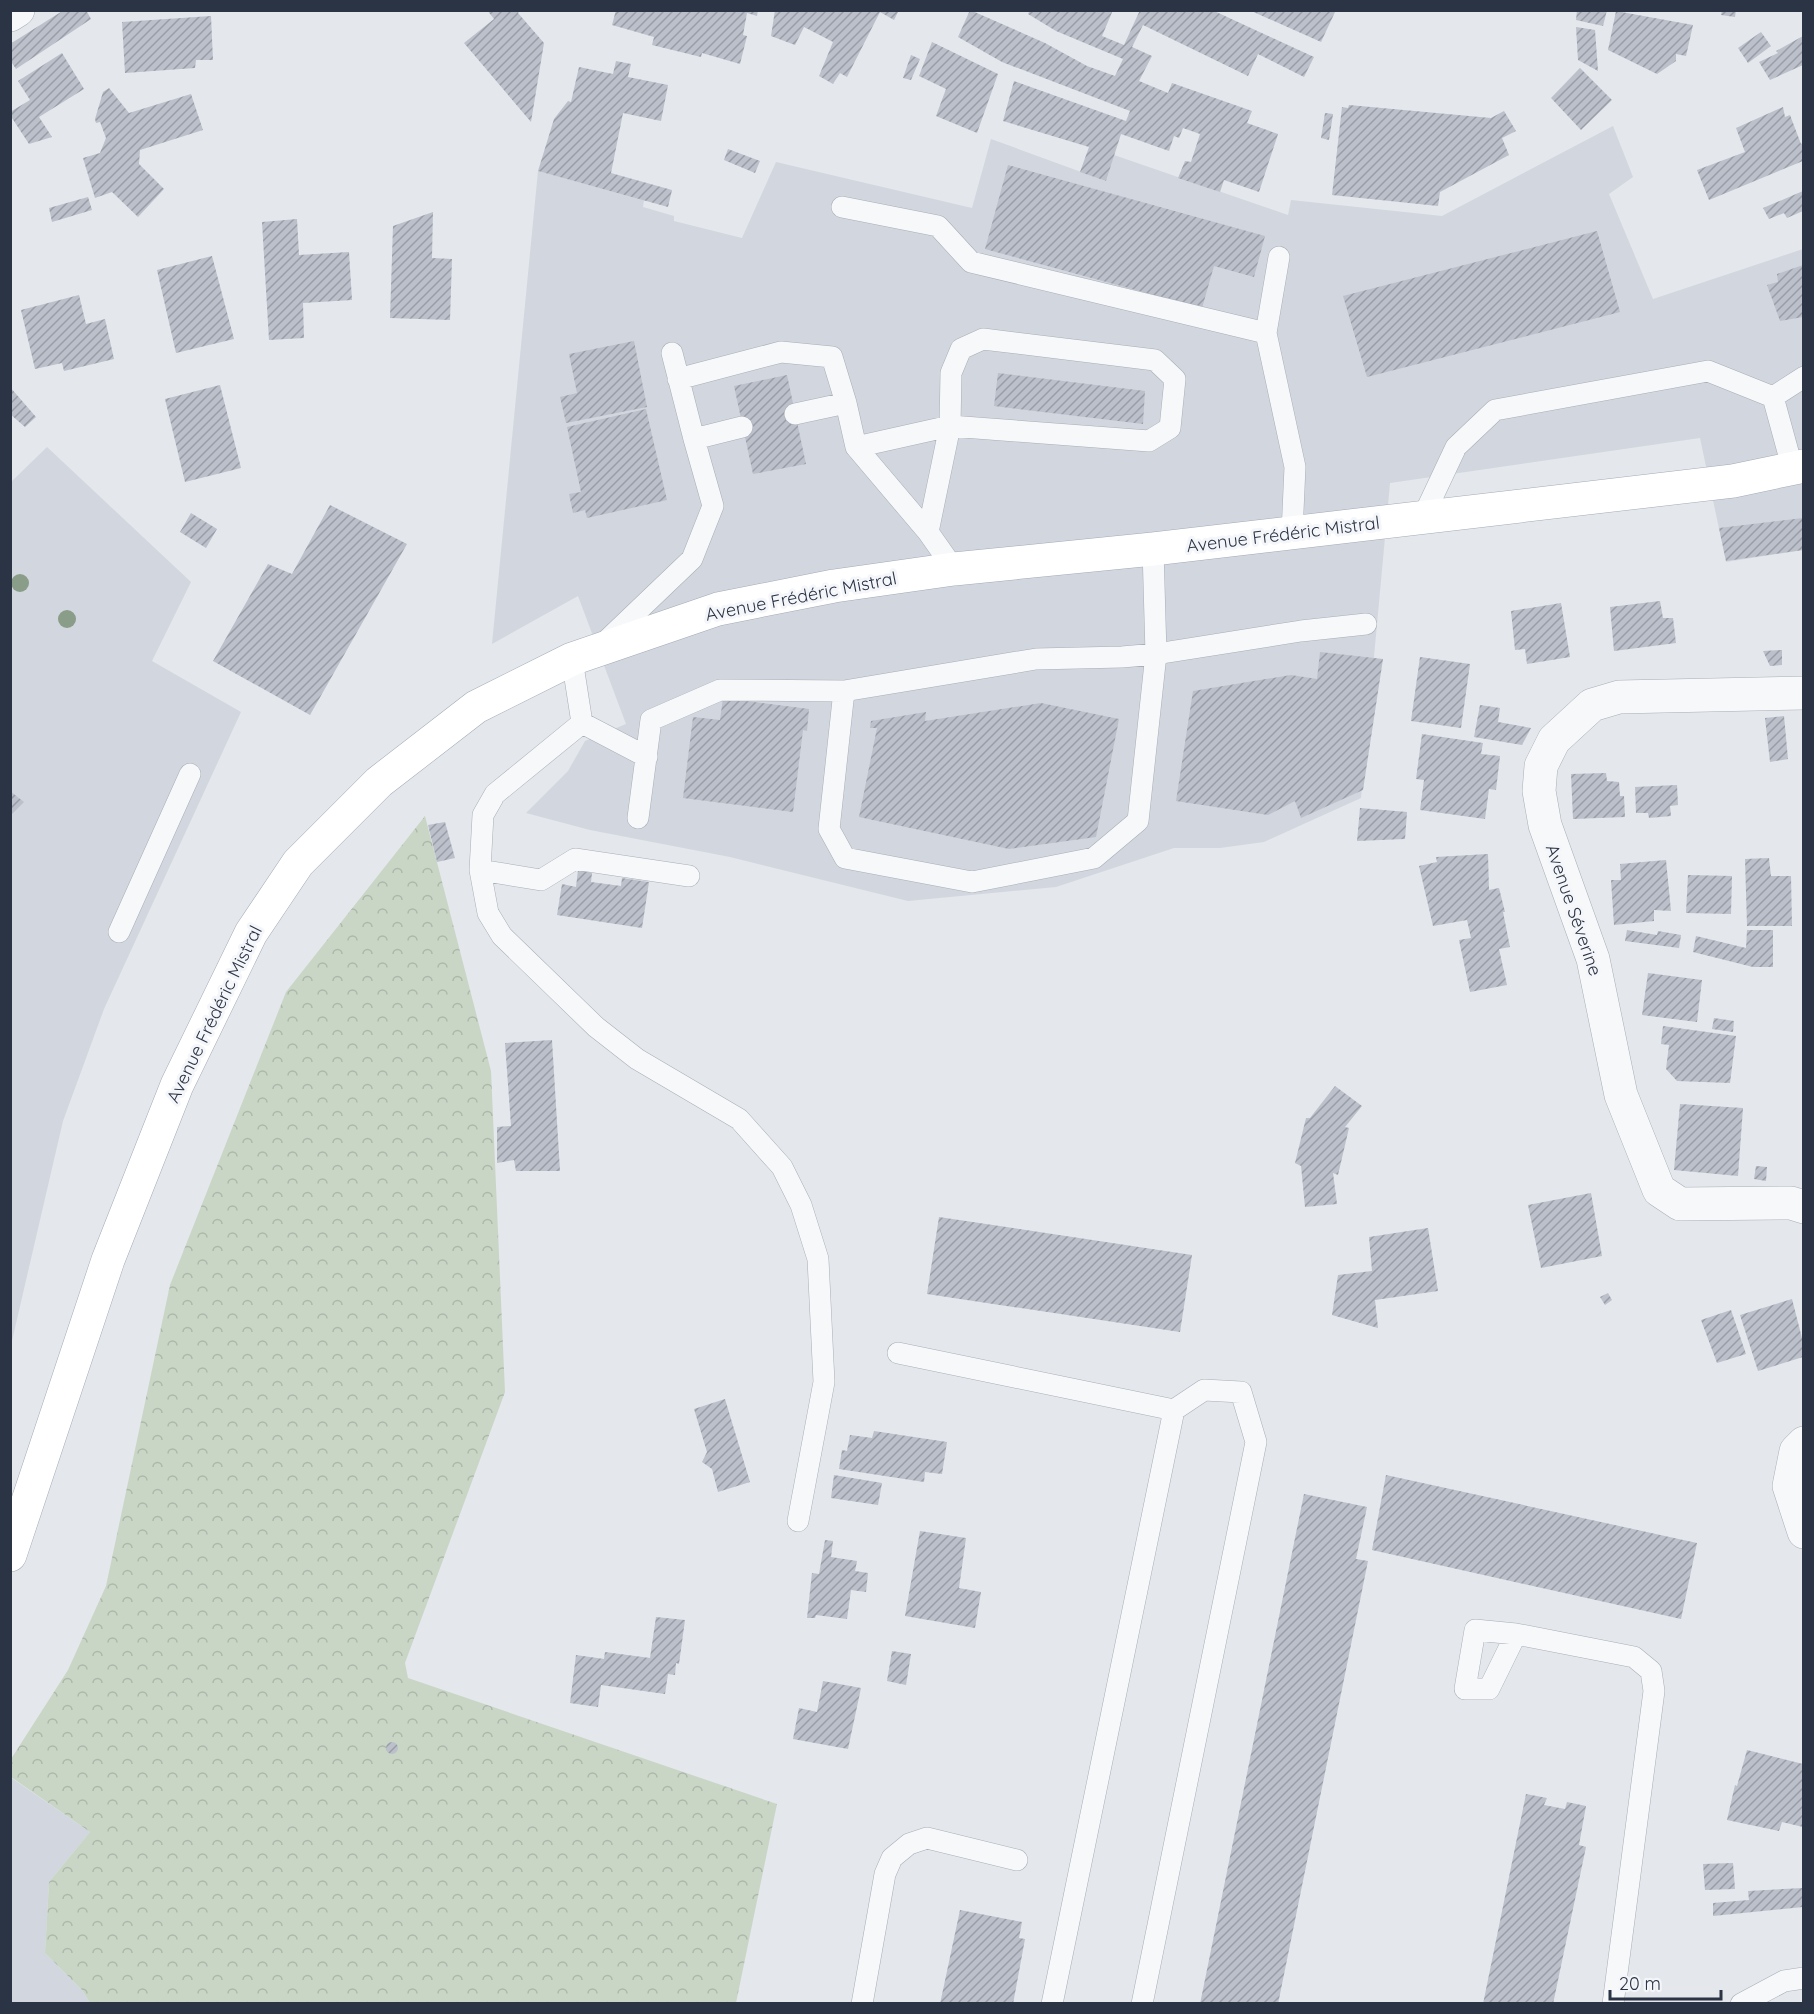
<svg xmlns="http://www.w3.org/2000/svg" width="1814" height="2014" viewBox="0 0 1814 2014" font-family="Quicksand,sans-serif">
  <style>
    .built { fill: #d2d6de }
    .forest { fill: url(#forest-crowns) }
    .building { fill: url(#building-hatch) }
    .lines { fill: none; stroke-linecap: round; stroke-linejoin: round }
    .lane-casing { stroke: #a9aeb7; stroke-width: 22 }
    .street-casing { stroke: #a9aeb7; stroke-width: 34 }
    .primary-casing { stroke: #a3abb8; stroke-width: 34 }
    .lane { stroke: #f7f8fa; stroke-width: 21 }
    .street { stroke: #f7f8fa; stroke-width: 33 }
    .primary { stroke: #fff; stroke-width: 33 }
    .tree { fill: #899d89 }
    .labels { text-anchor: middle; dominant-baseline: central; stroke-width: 6; stroke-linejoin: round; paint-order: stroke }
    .street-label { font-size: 18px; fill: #2b3445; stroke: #f4f6f9 }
  </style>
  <defs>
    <pattern id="forest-crowns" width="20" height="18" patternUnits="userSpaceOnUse" patternTransform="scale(1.5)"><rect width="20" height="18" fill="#c9d6c5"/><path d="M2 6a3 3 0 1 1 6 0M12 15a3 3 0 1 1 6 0" fill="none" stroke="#adb8ab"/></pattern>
    <pattern id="building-hatch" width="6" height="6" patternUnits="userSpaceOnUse" patternTransform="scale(1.5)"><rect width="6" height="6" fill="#bbc0ca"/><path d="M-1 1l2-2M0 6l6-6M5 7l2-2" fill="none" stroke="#989da6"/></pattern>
  </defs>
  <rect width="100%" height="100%" fill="#e4e7ec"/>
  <path class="built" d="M1613,126L1633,177L1609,194L1653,299L1803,249V550L1726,562L1700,438L1390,483L1361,798L1264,842L1220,848H1174L1056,887L908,901L730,857L590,830L526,813L568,771L585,741L626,724L578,596L492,644L538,171L644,200L643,207L674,216V221L742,238L776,162L972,208L991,139L1106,181L1114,155L1288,215L1291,200L1442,216Z
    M47,447L191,582L152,661L241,712L104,1009L63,1121L11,1345L10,483Z
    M10,1777L90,1832L49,1882L45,1953L82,1990L90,2003H11Z"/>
  <path class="forest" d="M425,816L491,1071L505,1392L405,1663L408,1678L777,1804L736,2003H90L82,1990L45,1953L49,1882L90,1832L11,1777V1759L68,1670L106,1586L170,1285L286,992Z"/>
  <path class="building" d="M64,10H86L91,19L16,69L10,60V44Z
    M487,10H520L518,13L544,43L531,122L464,43L494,19Z
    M616,10H758L757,16L747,13L743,35L747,36L740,64L702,53L701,57L652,45L654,37L612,25Z
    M775,10H899L894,20L880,12L847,77L840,73L833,84L819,76L833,42L804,27L795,45L771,36Z
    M970,10L1045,43L1087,66L1115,76L1123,59L1056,31L1028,14L1030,10H1113L1102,36L1124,45L1140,10H1212L1314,57L1304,77L1258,54L1248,76L1143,25L1132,47L1152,56L1139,81L1168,93L1172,83L1252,111L1247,123L1278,134L1259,192L1224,180L1220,192L1178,178L1185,161L1191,162L1200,134L1183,128L1179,138L1174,136L1169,151L1121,134L1106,181L1080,172L1089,147L1003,121L1014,81L1126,121L1130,111L1002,62L958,37Z
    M1249,10H1336L1321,42Z
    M1577,10H1607L1603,26L1576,20Z
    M1722,10H1736L1735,17L1721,15Z
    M1616,11L1693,25L1686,56L1676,54V61L1657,74L1608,50Z
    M211,16L213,60H196L195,68L125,73L122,22Z
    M1576,27L1595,30L1598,71L1578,60Z
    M1761,32L1771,46L1748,63L1738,48Z
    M1803,36V65L1770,80L1759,62L1778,53L1776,51Z
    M932,42L998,74L977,133L936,116L946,89L919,76Z
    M62,53L84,89L39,117L52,137L29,144L10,115V112L30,100L18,81Z
    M911,55L920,59L911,80L903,78Z
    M616,61L631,64L628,77L668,85L661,121L623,113L611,173L672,190L668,207L538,171L554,119L568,101L571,102L579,67L613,74Z
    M1580,68L1612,100L1581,130L1551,98Z
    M109,88L129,113L191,94L203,130L140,150L139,164L164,189L138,217L112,192L95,198L83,158L100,153L106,138L100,122L96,123L95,119L103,92Z
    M1349,105L1491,118L1504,111L1516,131L1502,138L1509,155L1440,192L1438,206L1332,195L1342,107L1348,108Z
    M1783,107L1785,117L1790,115L1801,144L1803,143V161L1709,200L1697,170L1745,152L1736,128Z
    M1325,113L1333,114L1329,140L1321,138Z
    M728,149L760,161L755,173L724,160Z
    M1008,165L1265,236L1254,277L1214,266L1202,308L985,249Z
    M1803,191V211L1787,218L1784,213L1769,219L1763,208Z
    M88,197L92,210L52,222L49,208Z
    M433,212L432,258L452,259L450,320L390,318L393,226Z
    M297,219L299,255L349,252L352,300L303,303L304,338L269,340L262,222Z
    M1597,231L1620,312L1367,377L1343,296Z
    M212,256L234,339L176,353L157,270Z
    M1803,265V317L1780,321L1767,285L1778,282L1777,274Z
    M79,295L86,324L105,319L114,359L64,371L62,363L35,369L21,310Z
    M634,341L647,407L566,423L560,397L577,393L569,354Z
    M998,373L1145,391L1143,424L994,406Z
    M787,375L806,464L753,474L734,386Z
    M220,385L241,468L185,482L165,399Z
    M10,387L36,417L25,427L10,414Z
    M646,409L667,500L587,518L585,510L573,513L569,494L581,492L567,427Z
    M330,505L407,544L310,715L213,661L268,564L292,574Z
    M191,513L217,529L206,548L180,532Z
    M1803,518V550L1726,561L1719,528Z
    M1660,601L1663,618H1673L1676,643L1614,651L1610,607Z
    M1561,603L1570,657L1527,664L1525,649L1515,650L1511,611Z
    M1782,650V665L1770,666L1763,651Z
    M1320,652L1383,659L1363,790L1301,818L1295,801L1268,815L1176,801L1193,691L1291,675L1317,679Z
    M1420,657L1470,664L1461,728L1411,721Z
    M723,698L809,709L807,731L803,730L793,812L683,798L693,717L720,720Z
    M1041,703L1119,719L1096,837L1009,849L859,817L877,728H870L871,721L926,712L925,721Z
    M1480,705L1500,708L1498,722L1531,728L1522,745L1474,737Z
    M1784,716L1788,759L1770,762L1765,718Z
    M1422,734L1483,743L1481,754L1500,756L1496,790L1489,789L1485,819L1420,810L1424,780L1416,779Z
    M1606,773L1607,781L1619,782L1620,796H1624L1625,817L1573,819L1571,774Z
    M1677,785L1678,805L1670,806L1671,816L1649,818L1648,813H1636L1635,787Z
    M10,791L24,802L10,816Z
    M1360,808L1407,812L1405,839L1357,841Z
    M445,822L455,858L437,862L428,825Z
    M1488,854L1489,890L1499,888L1505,912H1503L1510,947L1499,949L1507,985L1470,992L1459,940L1471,938L1467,920L1433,926L1419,866L1437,862L1436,857Z
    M1769,858L1771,876H1791L1792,926H1747L1745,859Z
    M1666,860L1671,911L1654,910V921L1614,925L1611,880H1621L1620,864Z
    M578,870L592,873L591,882L621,886L622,878L649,882L642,928L557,915L562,884L576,887Z
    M1688,875L1732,876L1731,914L1686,913Z
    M1627,930L1657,935L1658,931L1681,935L1679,948L1625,941Z
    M1747,930H1773V967H1753L1693,952L1696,936L1746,948Z
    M1648,973L1702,980L1697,1022L1642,1015Z
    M1714,1018L1734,1021L1733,1032L1712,1029Z
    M1663,1026L1736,1036L1730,1083L1677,1081L1666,1069L1669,1045L1661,1044Z
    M552,1040L560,1171H516L514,1160L497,1163V1127L511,1126L505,1043Z
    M1335,1086L1362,1106L1345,1127L1349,1128L1338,1175L1333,1173L1337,1204L1305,1207L1301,1166L1295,1163L1306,1118H1310Z
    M1680,1104L1743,1108L1738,1176L1674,1170Z
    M1756,1166L1767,1167L1766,1181L1754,1179Z
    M1591,1193L1602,1256L1541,1268L1528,1205Z
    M939,1217L1192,1255L1180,1332L927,1294Z
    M1428,1228L1438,1291L1375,1300L1378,1328L1332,1315L1338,1275L1372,1271L1369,1237Z
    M1608,1293L1612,1300L1605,1305L1600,1297Z
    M1792,1299L1803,1342V1357L1758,1371L1740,1315Z
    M1731,1310L1746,1354L1717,1363L1701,1320Z
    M725,1399L750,1482L718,1492L712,1469L702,1462L707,1452L694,1409Z
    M874,1431L947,1442L942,1474L925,1472L924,1482L839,1469L842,1450L847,1451L850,1435L872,1438Z
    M834,1475L882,1483L878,1505L831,1498Z
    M1386,1475L1697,1543L1681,1619L1372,1550Z
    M1304,1494L1367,1507L1356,1559L1368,1561L1278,2004H1200Z
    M920,1531L966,1538L959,1588L981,1592L975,1628L905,1616Z
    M825,1540L833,1541L831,1557L857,1561L855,1571L868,1573L866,1592L851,1590L847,1619L816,1615L815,1618H807L812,1573L819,1574Z
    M656,1617L685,1620L679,1664L676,1663L675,1675L668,1674L665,1694L601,1685L598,1707L570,1703L576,1655L604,1659L605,1652L650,1658Z
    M892,1651L911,1654L906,1685L887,1681Z
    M823,1681L861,1688L848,1749L793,1739L799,1708L817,1712Z
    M386 1748a6 6 0 1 1 12 0a6 6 0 1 1-12 0Z
    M1747,1750L1803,1764V1827L1782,1822L1779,1831L1727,1820L1735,1785L1737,1786Z
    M1526,1794L1547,1798L1544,1805L1565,1809L1567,1802L1586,1806L1579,1845L1586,1847L1553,2004H1483Z
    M1733,1863L1735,1889L1705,1890L1703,1864Z
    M1803,1888V1907L1713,1916V1903L1749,1900L1748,1891Z
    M960,1910L1022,1922L1019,1938L1025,1939L1013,2004H940Z"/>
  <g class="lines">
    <g class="lane-casing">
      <path id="lane" d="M842,207L938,226L971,262L1266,333
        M1279,257L1266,333L1295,467L1292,533
        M983,339L1155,360L1175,379L1170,428L1149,441L950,426L951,373L961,349Z
        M672,353L694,439
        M678,379L781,352L832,357L846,403
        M1773,397L1804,377
        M795,414L846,403L856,447L928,532L954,569
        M856,447L950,426L928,532
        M1423,517L1456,447L1495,410L1708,371L1773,397L1793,470
        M603,644L692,559L713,506L694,439L742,427
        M572,659L582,723L495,794L483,815L480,870L488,913L502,936L596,1027L637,1059L739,1119L782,1167L801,1205L818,1259L824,1382L798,1521
        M844,691L829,829L845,858L972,882L1094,858L1138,821L1156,654L1153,549
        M582,723L647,757
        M638,818L651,720L720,690L844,691L1036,659L1122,657L1156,654L1301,631L1366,624
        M480,870L541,880L575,859L689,876
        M119,932L190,774
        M898,1353L1174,1410L1204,1390L1241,1392L1256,1442L1142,2004
        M1516,1634L1489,1689H1465L1475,1630L1516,1634L1634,1657L1651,1671L1654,1691L1613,2004
        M862,2004L885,1874L892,1858L909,1844L927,1838L1017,1860
        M1052,2004L1174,1410
        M1741,2004L1784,1981L1804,1978"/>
    </g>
    <g class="street-casing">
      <path id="street" d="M10,15L18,10
        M1804,693L1619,697L1592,705L1554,740L1541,766L1539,791L1545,825L1593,959L1621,1095L1659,1190L1680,1204L1791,1203L1804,1207
        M1804,1443L1796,1451L1789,1486L1804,1532"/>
    </g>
    <g class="primary-casing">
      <path id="primary" d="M10,1555L108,1260L177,1085L251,933L298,863L379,782L476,707L572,659L718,609L834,586L954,569L1153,549L1733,481L1804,466"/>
    </g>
    <use href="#lane" class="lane"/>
    <use href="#street" class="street"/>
    <use href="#primary" class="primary"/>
  </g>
  <g class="tree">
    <circle cx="20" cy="583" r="9"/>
    <circle cx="67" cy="619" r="9"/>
  </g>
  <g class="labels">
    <g class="street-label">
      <text transform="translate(1283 534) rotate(-7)">Avenue Frédéric Mistral</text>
      <text transform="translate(801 596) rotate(-11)">Avenue Frédéric Mistral</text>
      <text transform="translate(1574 910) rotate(71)">Avenue Séverine</text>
      <text transform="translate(214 1014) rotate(-64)">Avenue Frédéric Mistral</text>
    </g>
  </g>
  <rect width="1814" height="2014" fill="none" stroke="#2b3445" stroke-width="24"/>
  <path d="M1610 1990v9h111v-9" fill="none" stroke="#2b3445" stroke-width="3"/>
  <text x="1619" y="1990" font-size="18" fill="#2b3445" stroke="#f4f6f9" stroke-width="4.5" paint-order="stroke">20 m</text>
</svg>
